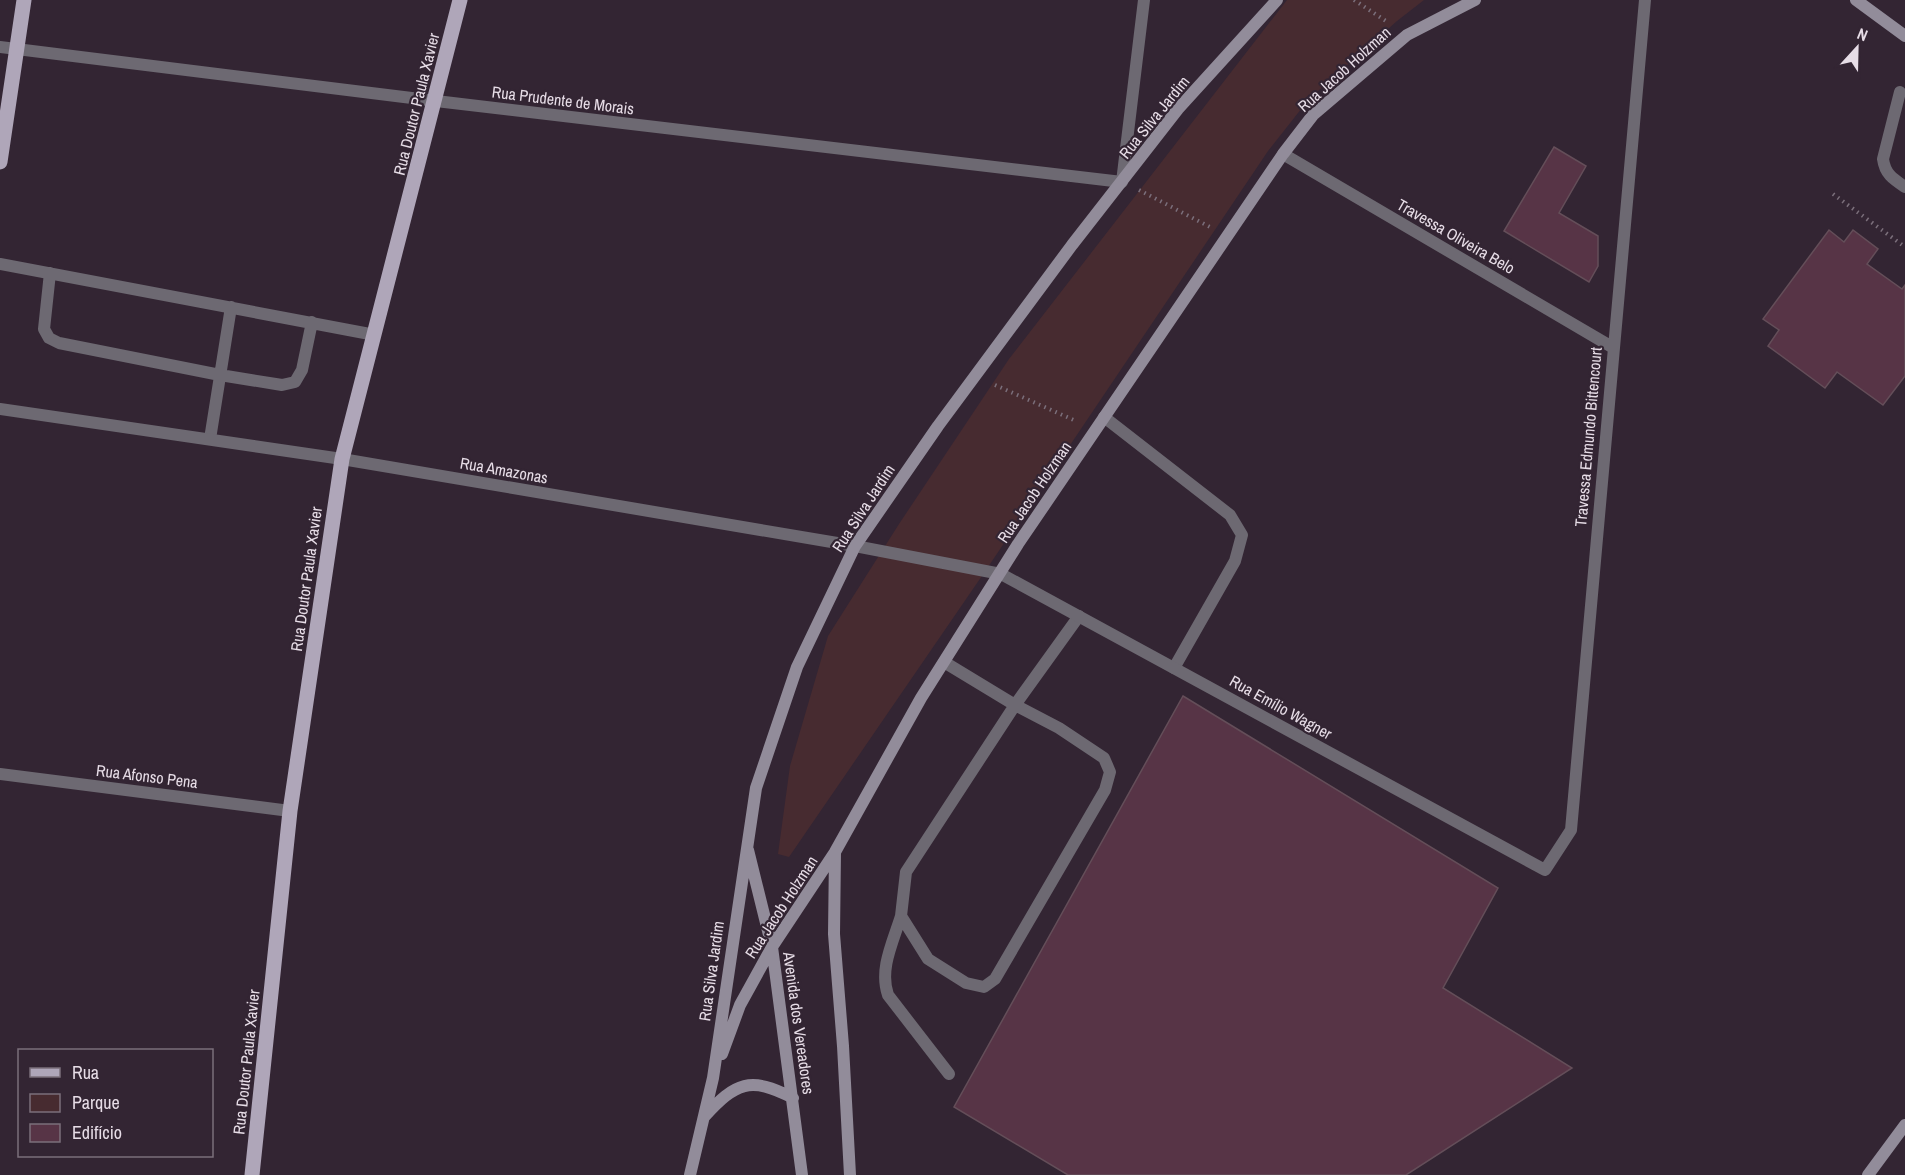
<svg xmlns="http://www.w3.org/2000/svg" width="1905" height="1175" viewBox="0 0 1905 1175" font-family="'Archivo Narrow',sans-serif">
  <style>
    .green { fill: #472b30 }
    .building { fill: #573446; stroke: #644e59; stroke-width: 1.5 }
    .lines { fill: none; stroke-linecap: round; stroke-linejoin: round }
    .path { stroke: #7b6f7b; stroke-width: 4; stroke-dasharray: 1.5 4.5; stroke-linecap: butt }
    .service { stroke: #6d6972; stroke-width: 12 }
    .minor { stroke: #6d6972; stroke-width: 12 }
    .secondary { stroke: #928c9a; stroke-width: 12 }
    .primary { stroke: #afa6b9; stroke-width: 15 }
    .labels { text-anchor: middle; dominant-baseline: central; stroke-width: 4.5; stroke-linejoin: round; paint-order: stroke }
    .street-label { font-size: 16px; fill: #e7dde7; stroke: #332533 }
  </style>
  <rect width="100%" height="100%" fill="#332533"/>
  <path class="green" d="M1287,0H1424L1397,21L1309,99L1268,151L986,570L789,857L778,854L790,766L828,636L899,524L1009,359Z"/>
  <path class="building" d="M1554,147L1586,166L1559,213L1598,236V266L1589,282L1504,231Z
    M1829,230L1844,242L1853,230L1878,249L1867,264L1902,289L1905,285V376L1883,405L1837,372L1825,388L1768,346L1779,330L1763,319Z
    M1183,696L1498,888L1443,988L1572,1068L1406,1175H1068L954,1107Z"/>
  <g class="lines">
    <path class="path" d="M1354,0L1389,23
      M1139,190L1210,227
      M1833,194L1905,247
      M995,385L1076,421"/>
    <path class="service" d="M1900,92L1883,159C1885,174 1893,179 1905,187
      M0,264L375,335
      M50,273L44,329L49,338L59,343L220,375L282,385L295,382L302,370L312,322
      M1104,417L1230,515L1242,535L1235,561L1174,668
      M210,439L231,307
      M944,662L1015,705L1079,616
      M1015,705L1059,728L1104,758L1110,772L1105,790L995,979L984,987L966,983L928,959L901,916L906,872Z
      M901,916C893,942 879,969 888,995L949,1074"/>
    <path class="minor" d="M0,47L436,101L1122,182L1144,0
      M1283,154L1612,347
      M0,409L342,459L855,546L1001,574L1545,870L1571,830L1645,0
      M0,774L290,811"/>
    <path class="secondary" d="M1856,0L1905,36
      M748,850L772,947L802,1175
      M835,853L834,934L843,1046L850,1175
      M722,1054L740,1005L772,947L835,852L921,698L1018,544L1283,154L1313,115L1407,35L1475,0
      M704,1117C736,1082 750,1076 793,1098
      M690,1175L713,1078L756,788L797,667L855,546L938,426L1072,245L1178,109L1277,0
      M1868,1175L1905,1125"/>
    <path class="primary" d="M0,162L24,0
      M252,1175L290,811L342,459L460,0"/>
  </g>
  <g class="labels">
    <g class="street-label">
      <text transform="translate(1344 69) rotate(-42)">Rua Jacob Holzman</text>
      <text transform="translate(563 100) rotate(7)">Rua Prudente de Morais</text>
      <text transform="translate(416 104) rotate(-76)">Rua Doutor Paula Xavier</text>
      <text transform="translate(1154 117) rotate(-51)">Rua Silva Jardim</text>
      <text transform="translate(1456 236) rotate(30)">Travessa Oliveira Belo</text>
      <text transform="translate(1588 437) rotate(-85)">Travessa Edmundo Bittencourt</text>
      <text transform="translate(504 470) rotate(10)">Rua Amazonas</text>
      <text transform="translate(1034 492) rotate(-56)">Rua Jacob Holzman</text>
      <text transform="translate(863 508) rotate(-57)">Rua Silva Jardim</text>
      <text transform="translate(306 579) rotate(-82)">Rua Doutor Paula Xavier</text>
      <text transform="translate(1281 707) rotate(29)">Rua Emílio Wagner</text>
      <text transform="translate(147 776) rotate(7)">Rua Afonso Pena</text>
      <text transform="translate(781 907) rotate(-57)">Rua Jacob Holzman</text>
      <text transform="translate(711 971) rotate(-82)">Rua Silva Jardim</text>
      <text transform="translate(799 1023) rotate(82)">Avenida dos Vereadores</text>
      <text transform="translate(246 1062) rotate(-84)">Rua Doutor Paula Xavier</text>
    </g>
  </g>
  <rect x="18" y="1049" width="195" height="108" fill="#332533" stroke="#7b6f7b" stroke-width="1.5"/>
  <rect x="30" y="1068" width="30" height="9" fill="#afa6b9" stroke="#7b6f7b" stroke-width="1.5"/>
  <text x="72" y="1079" font-size="18" fill="#e7dde7">Rua</text>
  <rect x="30" y="1094" width="30" height="18" fill="#472b30" stroke="#7b6f7b" stroke-width="1.5"/>
  <text x="72" y="1109" font-size="18" fill="#e7dde7">Parque</text>
  <rect x="30" y="1124" width="30" height="18" fill="#573446" stroke="#7b6f7b" stroke-width="1.5"/>
  <text x="72" y="1139" font-size="18" fill="#e7dde7">Edifício</text>
  <g transform="translate(1857 48) rotate(22)" stroke="#332533" stroke-width="4.5" paint-order="stroke">
  <path d="M0-4.5L10 22L0 15L-10 22Z" fill="#e7dde7"/>
  <text y="-9" font-size="16" font-weight="bold" text-anchor="middle" fill="#e7dde7">N</text>
  </g>
</svg>
